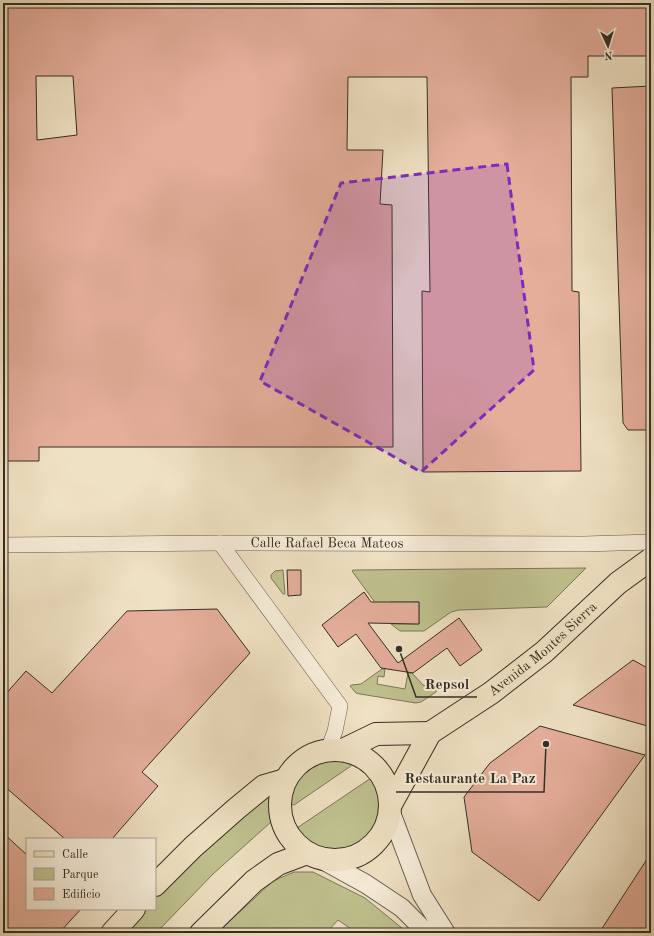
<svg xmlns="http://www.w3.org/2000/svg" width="654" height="936" viewBox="0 0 654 936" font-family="'Old Standard TT',serif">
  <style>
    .green { fill: #bfc18f; stroke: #7a785a }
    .building { fill: #e4ae9b; stroke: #362e25; fill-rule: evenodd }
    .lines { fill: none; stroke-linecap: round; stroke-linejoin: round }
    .minor-casing { stroke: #645b4c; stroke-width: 16 }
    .tertiary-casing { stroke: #645b4c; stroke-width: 20 }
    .primary-casing { stroke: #362e25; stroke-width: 24 }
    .minor { stroke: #f5ecd8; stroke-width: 15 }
    .tertiary { stroke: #f5ecd8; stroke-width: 18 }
    .primary { stroke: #efe1c3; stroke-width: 22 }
    .marked { fill: #7b2cbf; fill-opacity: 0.2; stroke: #7b2cbf; stroke-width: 3; stroke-dasharray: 8 5; stroke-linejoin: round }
    .labels { text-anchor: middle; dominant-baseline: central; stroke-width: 4; stroke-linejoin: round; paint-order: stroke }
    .street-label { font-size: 14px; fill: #362e25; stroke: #f5ecd8 }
    .leader { fill: none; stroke: #362e25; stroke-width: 1.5 }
    .callout-dot { fill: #362e25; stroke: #f5ecd8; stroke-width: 1.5 }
    .callout-label { font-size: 15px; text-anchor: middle; font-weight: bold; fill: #362e25; stroke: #f5ecd8; stroke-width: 4; stroke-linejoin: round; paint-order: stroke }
  </style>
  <rect width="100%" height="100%" fill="#efe1c3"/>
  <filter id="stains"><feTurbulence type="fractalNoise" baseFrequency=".005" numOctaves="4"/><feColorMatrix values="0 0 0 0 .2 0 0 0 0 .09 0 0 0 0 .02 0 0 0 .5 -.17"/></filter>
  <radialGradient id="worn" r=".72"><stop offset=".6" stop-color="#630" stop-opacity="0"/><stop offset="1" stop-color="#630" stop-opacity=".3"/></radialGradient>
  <path class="green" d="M586,568L547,607L459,610L451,612L424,631H400L391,624H419V602H390V623L352,571L353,570Z
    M283,570L285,594H283L271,578V575L275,571Z
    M382,669H385L384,677L378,676L377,684L405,689L408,673H412L423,685L436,690V692L421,702L416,703L360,694L356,693L350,686L352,685L361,684Z
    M324,760H340L351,762V766L294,805L289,804C292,781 302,769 324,760Z
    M371,778C405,822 338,880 297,830V828Z
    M267,796L269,797L271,822L213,874L156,933H122L143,909H155V897L168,882Z
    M294,872H313L365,898L408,933H357L338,920L326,933H217L273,881Z"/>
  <path class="building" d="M3,3H651V56H588V77H571L572,291L579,292L581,471L423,472L422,291L430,292L427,77H348L347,150H383L380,204L392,205L393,447H39V461H3ZM36,76H73L77,135L37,140Z
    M651,86V430H628L623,423L612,88Z
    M287,570H301V595L288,596Z
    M364,592L371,602H419V624L368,623L398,663L459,618L482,650L460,666L447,648L413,673L381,668L356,634L338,647L322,625Z
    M217,609L250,653L142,772L158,786L112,839H65L3,785V697L26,671L52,693L127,611Z
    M633,660L651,670V727L573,705Z
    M540,726L645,755L539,901L472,852L464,797L490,763Z
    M3,833L27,855V909H81L59,933H3Z
    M651,853V933H599Z"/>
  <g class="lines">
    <g class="minor-casing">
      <g id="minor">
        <path d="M220,543L340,706L335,731L328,750"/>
        <path id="s1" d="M3,545L220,543L584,544L651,542"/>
      </g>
    </g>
    <g class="tertiary-casing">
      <path id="tertiary" d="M390,810L422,895L446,933
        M319,858L366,884L402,908L427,933"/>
    </g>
    <g class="primary-casing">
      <g id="primary">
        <circle cx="335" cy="805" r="55"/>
        <path d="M343,750L376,734L430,733"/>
        <path id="s2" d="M390,806L430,733L491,693L544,652L618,583L651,559"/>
        <path d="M155,885L193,847L236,809L264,786L285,780"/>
        <path d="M112,933L134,909"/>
        <path d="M201,933L254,881L278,864L307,853"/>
      </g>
    </g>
    <use href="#minor" class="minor"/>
    <use href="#tertiary" class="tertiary"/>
    <use href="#primary" class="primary"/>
  </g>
  <path class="marked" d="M507,164L534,370L421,472L260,381L341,183Z"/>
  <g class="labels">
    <g class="street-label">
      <text stroke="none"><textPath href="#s1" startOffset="324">Calle Rafael Beca Mateos</textPath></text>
      <text stroke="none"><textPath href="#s2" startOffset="224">Avenida Montes Sierra</textPath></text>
    </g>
  </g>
  <path class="leader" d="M399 649L416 697H477M546 744L544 792H396"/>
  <g class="callout-dot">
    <circle cx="399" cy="649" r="4"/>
    <circle cx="546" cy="744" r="4"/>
  </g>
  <g class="callout-label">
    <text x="447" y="689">Repsol</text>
    <text x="470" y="783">Restaurante La Paz</text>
  </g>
  <rect width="654" height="936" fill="none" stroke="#efe1c3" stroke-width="16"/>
  <rect x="4" y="4" width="646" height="928" fill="none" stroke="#362e25" stroke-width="2"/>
  <rect x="8" y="8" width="638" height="920" fill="none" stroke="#362e25"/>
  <rect x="26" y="838" width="130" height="72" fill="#f5ecd8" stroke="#a9a090"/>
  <rect x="34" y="851" width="20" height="6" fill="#efe1c3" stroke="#a9a090"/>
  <text x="62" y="858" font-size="12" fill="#362e25">Calle</text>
  <rect x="34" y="868" width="20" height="12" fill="#bfc18f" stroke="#a9a090"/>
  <text x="62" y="878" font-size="12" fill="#362e25">Parque</text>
  <rect x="34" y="888" width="20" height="12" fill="#e4ae9b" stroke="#a9a090"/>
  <text x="62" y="898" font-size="12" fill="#362e25">Edificio</text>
  <g transform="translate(608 46) rotate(176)" stroke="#f5ecd8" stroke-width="3" paint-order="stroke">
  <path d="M0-3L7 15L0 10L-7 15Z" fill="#362e25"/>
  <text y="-6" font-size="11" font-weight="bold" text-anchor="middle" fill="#362e25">N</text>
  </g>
  <rect width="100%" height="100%" filter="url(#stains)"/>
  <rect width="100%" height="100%" fill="url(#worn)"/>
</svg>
